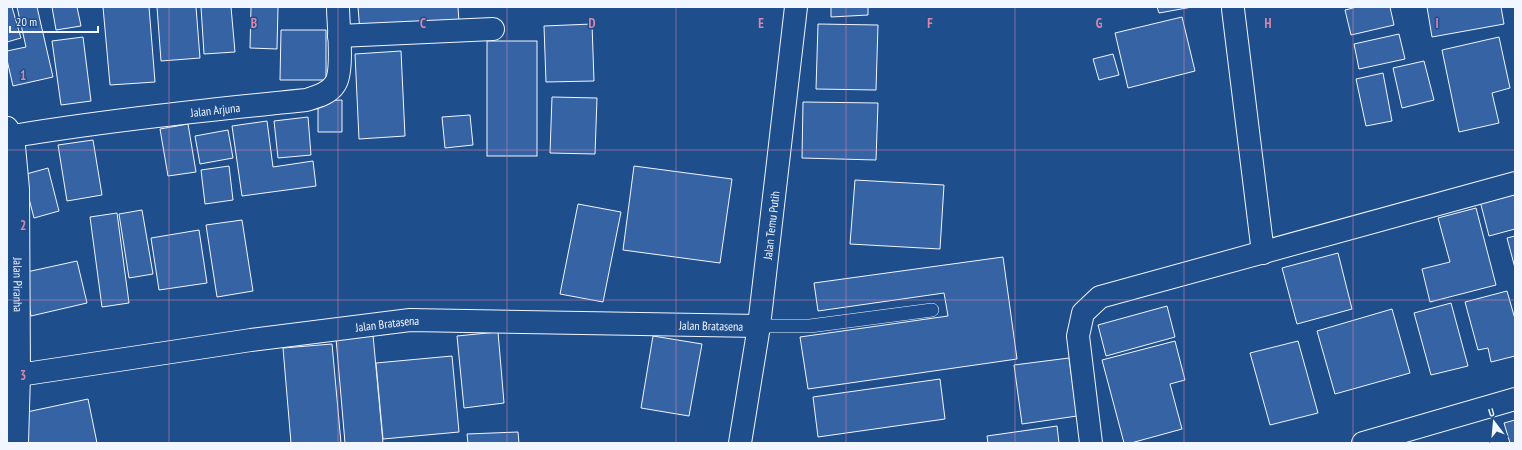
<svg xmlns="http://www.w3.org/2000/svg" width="1522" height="450" viewBox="0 0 1522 450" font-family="'PT Sans Narrow',sans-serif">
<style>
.building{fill:#3563a3;stroke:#f2f6ff}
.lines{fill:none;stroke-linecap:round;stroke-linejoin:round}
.service-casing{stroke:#f2f6ff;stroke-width:14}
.minor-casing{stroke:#f2f6ff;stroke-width:24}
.tertiary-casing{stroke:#f2f6ff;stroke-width:24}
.service{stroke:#1f4e8c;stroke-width:13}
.minor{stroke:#1f4e8c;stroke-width:22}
.tertiary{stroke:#1f4e8c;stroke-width:22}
.grid{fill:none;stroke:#da87ad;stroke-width:1;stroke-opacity:0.55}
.labels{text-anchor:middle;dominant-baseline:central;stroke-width:3;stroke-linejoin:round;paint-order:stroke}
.street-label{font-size:12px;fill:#f2f6ff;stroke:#1f4e8c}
.grid-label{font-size:13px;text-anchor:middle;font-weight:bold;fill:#da87ad;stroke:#1f4e8c;stroke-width:3;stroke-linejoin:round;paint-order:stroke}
</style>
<rect width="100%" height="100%" fill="#1f4e8c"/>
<g class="building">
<path d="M7,7H12L21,38L7,42Z"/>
<path d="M17,7H37L53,77L13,86L7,60V51L26,47Z"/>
<path d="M52,7H77L81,26L56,30Z"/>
<path d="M103,7H149L155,82L110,85Z"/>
<path d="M157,7H196L200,58L161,61Z"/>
<path d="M201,7H231L235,52L204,54Z"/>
<path d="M251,7H278L277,49L250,48Z"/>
<path d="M358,7H458L459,22L360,32Z"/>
<path d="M831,7H868V15L831,17Z"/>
<path d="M1157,7H1192L1159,13Z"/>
<path d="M1357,7H1390L1394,25L1351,35L1345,10Z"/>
<path d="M1427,7H1501L1504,24L1432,37Z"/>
<path d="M1182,17L1195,71L1128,88L1115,33Z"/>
<path d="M592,24L594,81L546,82L544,26Z"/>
<path d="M818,24L878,25L876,90L816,89Z"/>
<path d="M281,30H326V80H280Z"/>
<path d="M1399,34L1405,59L1359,69L1354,44Z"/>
<path d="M83,37L91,101L61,105L52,41Z"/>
<path d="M1499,37L1510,88L1492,93L1499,123L1459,132L1442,50Z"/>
<rect x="487" y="41" width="50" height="115"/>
<path d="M401,51L405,136L359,139L355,54Z"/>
<path d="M1113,54L1119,75L1099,80L1093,59Z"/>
<path d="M1424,61L1434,100L1402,108L1393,68Z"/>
<path d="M1383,73L1392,121L1366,126L1356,79Z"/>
<path d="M552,97L597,98L595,154L550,153Z"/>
<path d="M342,100V132H318V101Z"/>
<path d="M803,102L878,103L876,160L802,158Z"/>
<path d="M470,115L473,145L445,148L442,117Z"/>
<path d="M308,117L311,155L278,158L274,121Z"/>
<path d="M267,121L273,167L313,161L316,186L242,196L232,126Z"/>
<path d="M188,124L196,172L168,176L160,129Z"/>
<path d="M228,130L233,158L200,164L195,136Z"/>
<path d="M93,140L102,195L67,201L58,145Z"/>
<path d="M229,166L233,200L205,204L201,170Z"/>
<path d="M634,166L732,179L720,263L623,250Z"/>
<path d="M48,168L59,211L34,218L23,175Z"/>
<path d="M855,180L944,185L940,249L850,244Z"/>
<path d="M1515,192V229L1489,236L1480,201Z"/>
<path d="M578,204L621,212L603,302L560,294Z"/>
<path d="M1476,208L1496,285L1430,302L1422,269L1450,262L1438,218Z"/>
<path d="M142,210L153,274L129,278L119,214Z"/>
<path d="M117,213L129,303L102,307L90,217Z"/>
<path d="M242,220L253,291L217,297L206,225Z"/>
<path d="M199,230L207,283L159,290L151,238Z"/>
<path d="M1515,236V268L1507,238Z"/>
<path d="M1338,253L1352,309L1297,324L1282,268Z"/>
<path d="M1003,257L1017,359L808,389L800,337L948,316L944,293L818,311L814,283Z"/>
<path d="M77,261L87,303L31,316L22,273Z"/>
<path d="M1507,291L1515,319V356L1491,362L1488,348L1478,350L1465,302Z"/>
<path d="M1451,303L1468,366L1431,375L1414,313Z"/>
<path d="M1167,306L1175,337L1106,356L1098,325Z"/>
<path d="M1392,309L1410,373L1335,394L1317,331Z"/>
<path d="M498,332L504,403L464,408L457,336Z"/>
<path d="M373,335L383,443H345L336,338Z"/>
<path d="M653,336L702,344L689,416L641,408Z"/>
<path d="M1175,341L1185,380L1170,384L1182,429L1131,443H1124L1102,360Z"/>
<path d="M1298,341L1318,413L1270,425L1250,353Z"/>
<path d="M332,344L341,443H291L283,348Z"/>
<path d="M452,356L459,432L383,439L376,363Z"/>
<path d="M1069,358L1077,416L1022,424L1014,365Z"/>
<path d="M940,379L945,419L818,437L813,397Z"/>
<path d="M88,399L97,443H28L22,413Z"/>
<path d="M1515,420V443H1510L1504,423Z"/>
<path d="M1057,426L1059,443H988L987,436Z"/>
<path d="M518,432L519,443H468L467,434Z"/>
</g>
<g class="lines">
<g class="service-casing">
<path id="service" d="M759,326H810L932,310"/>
</g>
<g class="minor-casing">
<g id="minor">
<path d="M1233,9L1263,253"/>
<path d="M339,36L493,29"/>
<path id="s1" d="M7,128L13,136L18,189L19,375L17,443"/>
<path id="s2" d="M13,136C110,120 208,110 306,100C316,97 329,94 335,84C344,71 338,24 338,7"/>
<path id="s3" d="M19,375L251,340L410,320L759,326"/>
<path d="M1091,443L1078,336L1083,313L1100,297L1515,183"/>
<path d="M1363,443L1515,399"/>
</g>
</g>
<g class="tertiary-casing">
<g id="tertiary">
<path id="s4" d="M740,443L759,326L796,7"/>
</g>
</g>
<use href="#service" class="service"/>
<use href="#minor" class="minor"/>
<use href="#tertiary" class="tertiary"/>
</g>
<path class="grid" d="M169,7V443M338,7V443M507,7V443M676,7V443M846,7V443M1015,7V443M1184,7V443M1353,7V443M7,150H1515M7,300H1515"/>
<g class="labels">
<g class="street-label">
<text stroke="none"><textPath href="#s2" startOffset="204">Jalan Arjuna</textPath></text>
<text stroke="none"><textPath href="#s4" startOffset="220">Jalan Temu Putih</textPath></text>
<text stroke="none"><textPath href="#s1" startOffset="159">Jalan Piranha</textPath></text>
<text stroke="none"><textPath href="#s3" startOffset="372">Jalan Bratasena</textPath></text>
<text stroke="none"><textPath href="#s3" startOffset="696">Jalan Bratasena</textPath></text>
</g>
</g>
<g class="grid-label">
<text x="254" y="28">B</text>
<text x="423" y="28">C</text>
<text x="592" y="28">D</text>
<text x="761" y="28">E</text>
<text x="930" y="28">F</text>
<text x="1099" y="28">G</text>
<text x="1268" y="28">H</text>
<text x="1437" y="28">I</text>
<text x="23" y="80">1</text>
<text x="23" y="230">2</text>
<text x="23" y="380">3</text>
</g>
<rect width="1522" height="450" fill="none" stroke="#f2f6ff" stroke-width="16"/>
<g transform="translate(1494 422) rotate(344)" stroke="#1f4e8c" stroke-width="3" paint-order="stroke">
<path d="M0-3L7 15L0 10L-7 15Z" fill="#f2f6ff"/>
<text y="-6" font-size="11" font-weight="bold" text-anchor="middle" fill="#f2f6ff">U</text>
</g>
<path d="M10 26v6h88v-6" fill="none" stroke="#f2f6ff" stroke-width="2"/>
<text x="16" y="26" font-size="12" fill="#f2f6ff" stroke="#1f4e8c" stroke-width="3" paint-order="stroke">20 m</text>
</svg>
